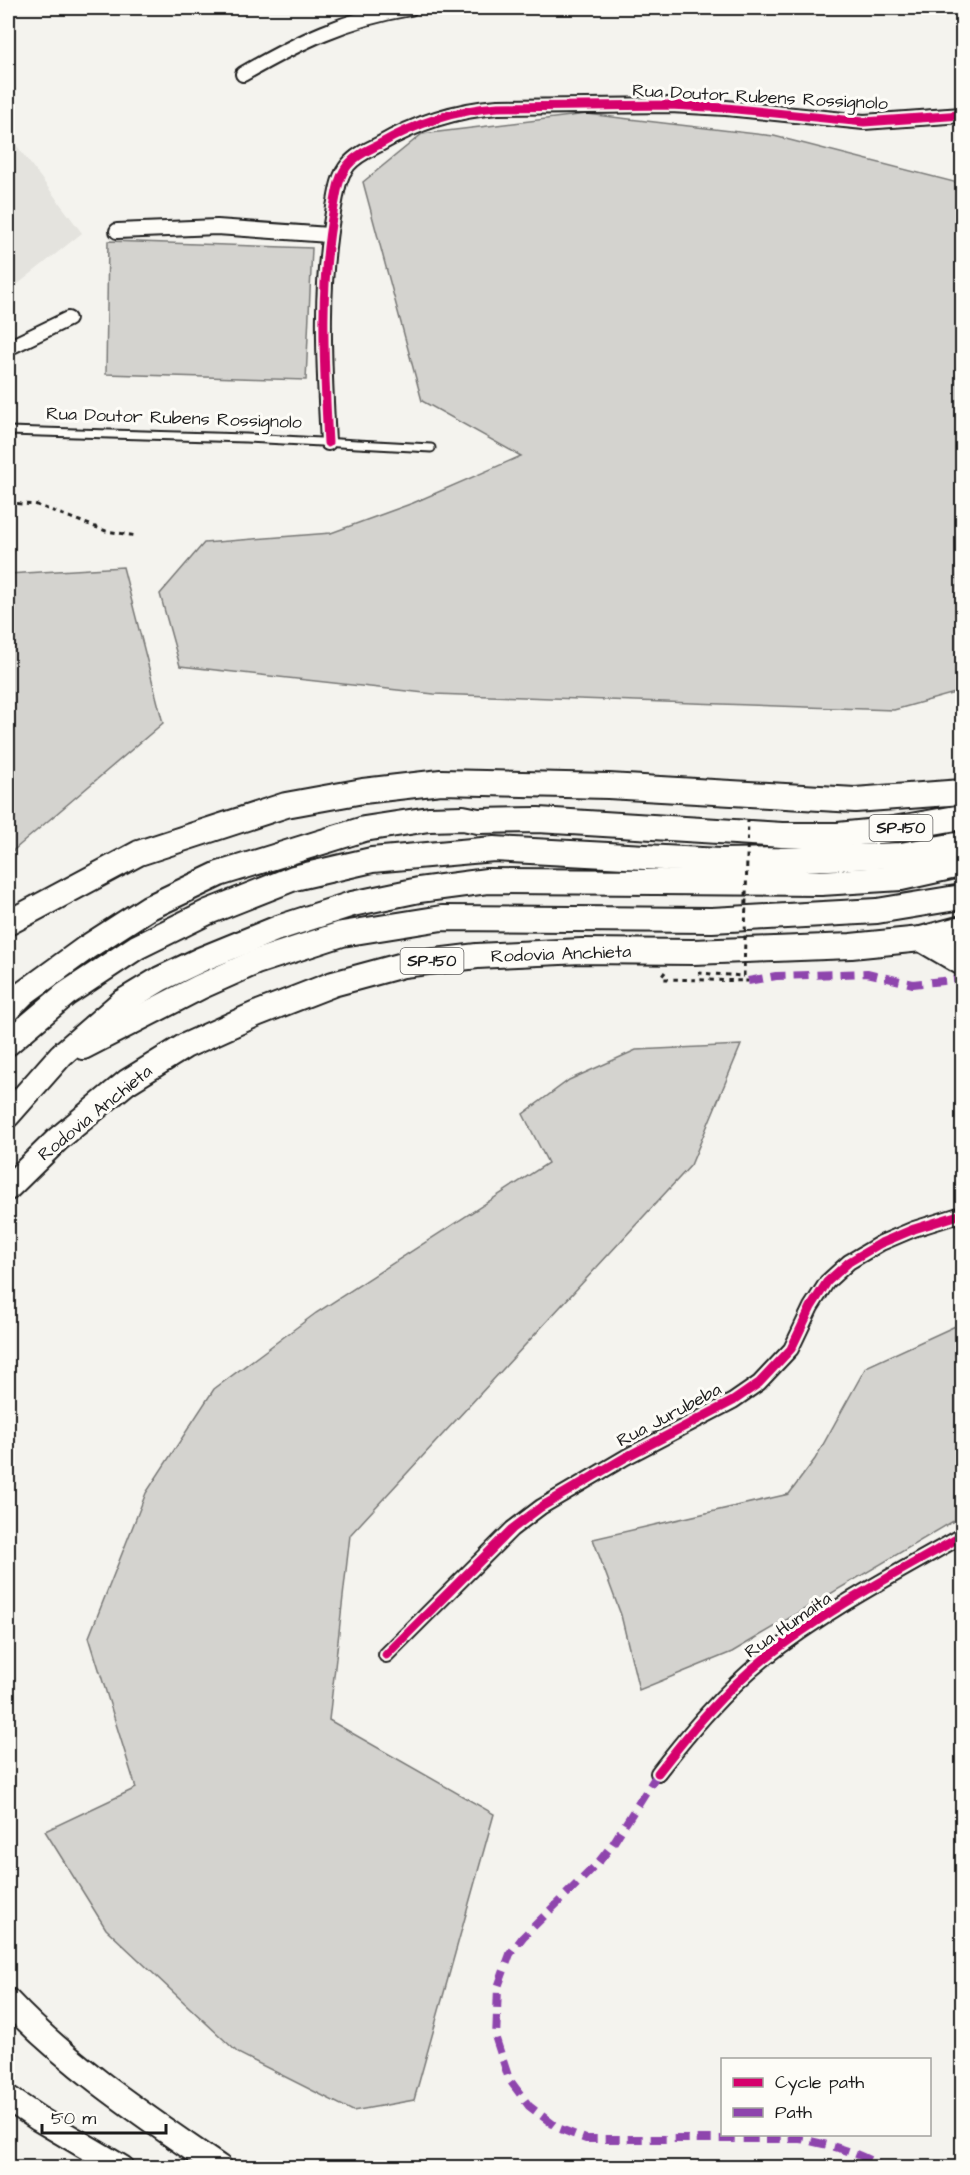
<svg xmlns="http://www.w3.org/2000/svg" width="970" height="2175" viewBox="0 0 970 2175" font-family="'Architects Daughter',sans-serif">
<style>
.built{fill:#e4e3de}
.green{fill:#d4d3cf;stroke:#787876;stroke-width:1.5}
.lines{fill:none;stroke-linecap:round;stroke-linejoin:round}
.lane-casing{stroke:#1c1c1c;stroke-width:11}
.street-casing{stroke:#1c1c1c;stroke-width:18}
.highway-casing{stroke:#1c1c1c;stroke-width:28}
.path{stroke:#1c1c1c;stroke-width:3;stroke-dasharray:4.5 4.5;stroke-linecap:butt}
.lane{stroke:#fdfcf7;stroke-width:7}
.street{stroke:#fdfcf7;stroke-width:14}
.highway{stroke:#fdfcf7;stroke-width:24}
.path-bridge{stroke:#1c1c1c;stroke-width:3;stroke-dasharray:4.5 4.5;stroke-linecap:butt}
.quiet{stroke:#8e44ad;stroke-width:8;stroke-dasharray:15 8;stroke-linecap:butt}
.cycleway-casing{stroke:#fdfcf7;stroke-width:13}
.cycleway{stroke:#d6006c;stroke-width:9}
.labels{text-anchor:middle;dominant-baseline:central;stroke-width:6;stroke-linejoin:round;paint-order:stroke}
.shield{fill:#fdfcf7;stroke:#605f5e;stroke-width:1.5}
.shield-label{font-size:16px;font-weight:bold;fill:#1c1c1c}
.street-label{font-size:18px;fill:#1c1c1c;stroke:#fdfcf7}
</style>
<rect width="100%" height="100%" fill="#f4f3ee"/>
<filter id="ink" filterUnits="userSpaceOnUse"><feTurbulence type="fractalNoise" baseFrequency=".0167" numOctaves="2"/><feDisplacementMap in="SourceGraphic" scale="12" xChannelSelector="R" yChannelSelector="G"/><feConvolveMatrix kernelMatrix="1 2 1 2 8 2 1 2 1" color-interpolation-filters="sRGB"/></filter>
<g filter="url(#ink)">
<path class="built" d="M8,134L82,233L8,292Z"/>
<g class="green">
<path d="M587,114L774,136L962,184V691L894,710L434,694L180,666L160,594L204,543L331,533L413,503L521,456L422,401L363,182L422,134Z"/>
<path d="M108,241L312,248L306,380L106,374Z"/>
<path d="M123,567L163,723L8,855V574Z"/>
<path d="M741,1045L691,1165L350,1535L329,1720L494,1814L414,2100L353,2111L238,2053L106,1929L45,1831L136,1788L89,1637L146,1493L214,1389L316,1313L548,1163L523,1114L569,1080L636,1050Z"/>
<path d="M962,1323V1516L732,1652L639,1690L621,1615L593,1539L789,1494L815,1459L866,1367Z"/>
</g>
<g class="lines">
<g class="lane-casing">
<g id="lane">
<path d="M8,431L246,438L431,448"/>
<path d="M947,944H962"/>
</g>
</g>
<g class="street-casing">
<g id="street">
<path d="M243,74C299,42 345,19 410,8"/>
<path d="M117,231L217,227L329,235"/>
<path d="M8,348L68,319"/>
<path d="M328,443C324,364 319,285 334,207C337,192 338,177 348,165C356,155 368,150 378,145C416,123 454,110 498,107L670,105L726,108L864,122L962,115"/>
<path d="M386,1655L512,1529L541,1507L626,1457L733,1401L759,1383L791,1349L811,1307L827,1282L849,1262L881,1243L914,1229L962,1214"/>
<path d="M658,1773C690,1732 723,1692 764,1659C824,1611 895,1574 962,1536"/>
</g>
</g>
<g class="highway-casing">
<g id="highway">
<path d="M8,923L139,853L286,805L363,791L441,782L608,786L855,800L962,792"/>
<path d="M921,939L962,963"/>
<path d="M8,1009L24,993L86,948L148,908L219,874L364,829L429,819L463,818L478,821L538,820L782,835H838L888,830L962,817"/>
<path d="M8,1043L66,994L137,947L208,912L294,878L372,860L494,849L720,861L780,860L901,855L962,844"/>
<path d="M83,1047L200,987L256,962L342,934L442,918L712,920L877,911L962,897"/>
<path d="M8,1115L61,1055L122,1002L160,979L202,959L278,928L352,904L419,890L487,881L821,883L901,878L955,866L962,862"/>
<path d="M8,1188L58,1139L127,1082L185,1046L256,1014L333,984L403,965L477,956L582,951L693,952L851,946L921,939L962,928"/>
<path d="M8,2001C69,2066 146,2117 220,2168"/>
<path d="M8,2098L39,2119L122,2168"/>
</g>
</g>
<g class="path">
<path d="M8,503L37,505L106,531L137,536"/>
<path d="M665,972L662,976L664,979L748,981"/>
<path d="M698,973L744,976"/>
</g>
<use href="#lane" class="lane"/>
<use href="#street" class="street"/>
<use href="#highway" class="highway"/>
<path class="path-bridge" d="M744,976L748,819"/>
<g class="quiet">
<path d="M748,981L776,976L867,973L913,984L962,979"/>
<path d="M658,1773L612,1845L598,1863L523,1937L510,1954L498,1987L496,2039L509,2079L529,2106L558,2128L586,2139H800C827,2144 860,2152 883,2168"/>
</g>
<g class="cycleway-casing">
<g id="cycleway">
<path d="M328,443C324,364 319,285 334,207C337,192 338,177 348,165C356,155 368,150 378,145C416,123 454,110 498,107L670,105L726,108L864,122L962,115"/>
<path d="M386,1655L512,1529L541,1507L626,1457L733,1401L759,1383L791,1349L811,1307L827,1282L849,1262L881,1243L914,1229L962,1214"/>
<path d="M658,1773C690,1732 723,1692 764,1659C824,1611 895,1574 962,1536"/>
</g>
</g>
<use href="#cycleway" class="cycleway"/>
</g>
</g>
<g class="labels">
<g class="shield">
<rect x="869.5" y="815" width="63" height="26" rx="4.5"/>
<rect x="400.5" y="948" width="63" height="26" rx="4.5"/>
</g>
<g class="shield-label">
<text x="901" y="828">SP-150</text>
<text x="432" y="961">SP-150</text>
</g>
<g class="street-label">
<text transform="translate(760 97) rotate(3)">Rua Doutor Rubens Rossignolo</text>
<text transform="translate(174 418) rotate(2)">Rua Doutor Rubens Rossignolo</text>
<text transform="translate(561 954) rotate(-2)">Rodovia Anchieta</text>
<text transform="translate(95 1113) rotate(-39)">Rodovia Anchieta</text>
<text transform="translate(669 1415) rotate(-28)">Rua Jurubeba</text>
<text transform="translate(788 1625) rotate(-35)">Rua Humaíta</text>
</g>
</g>
<rect width="970" height="2175" fill="none" stroke="#fdfcf7" stroke-width="30"/>
<rect x="15" y="15" width="940" height="2145" fill="none" stroke="#1c1c1c" stroke-width="2" filter="url(#ink)"/>
<rect x="721" y="2058" width="210" height="78" fill="#fdfcf7" stroke="#a3a29f" stroke-width="1.5"/>
<rect x="733" y="2078" width="30" height="9" fill="#d6006c" stroke="#a3a29f" stroke-width="1.5"/>
<text x="775" y="2088" font-size="18" fill="#1c1c1c">Cycle path</text>
<rect x="733" y="2108" width="30" height="9" fill="#8e44ad" stroke="#a3a29f" stroke-width="1.5"/>
<text x="775" y="2118" font-size="18" fill="#1c1c1c">Path</text>
<path d="M42 2124v9h124v-9" fill="none" stroke="#1c1c1c" stroke-width="3"/>
<text x="51" y="2124" font-size="18" fill="#1c1c1c" stroke="#fdfcf7" stroke-width="4.5" paint-order="stroke">50 m</text>
</svg>
